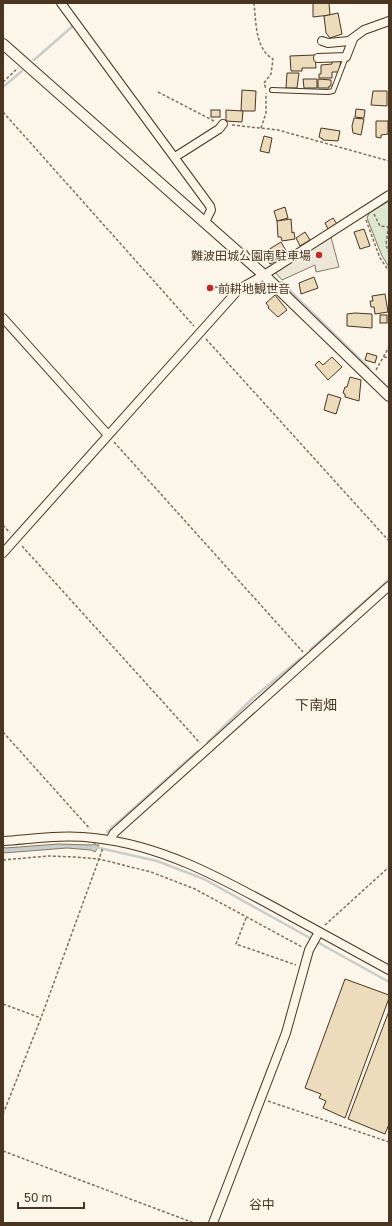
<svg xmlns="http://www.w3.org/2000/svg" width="392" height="1226" viewBox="0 0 392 1226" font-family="'Golos Text','Noto Sans JP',sans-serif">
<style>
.green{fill:#dce7d0;stroke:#887966}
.parking{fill:#ede7d9;stroke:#887966}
.water{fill:#c9cecd;stroke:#887966}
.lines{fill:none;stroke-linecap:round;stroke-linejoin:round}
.stream{stroke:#c9cecd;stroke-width:2.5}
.building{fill:#ecdcbc;stroke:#4a3520}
.service-casing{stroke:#4a3520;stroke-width:6}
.minor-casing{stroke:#4a3520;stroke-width:10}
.tertiary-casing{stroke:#4a3520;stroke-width:12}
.path{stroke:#7f6f5c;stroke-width:1.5;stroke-dasharray:3 2;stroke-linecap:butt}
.service{stroke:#fbf6e9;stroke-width:4}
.minor{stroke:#fbf6e9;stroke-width:8}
.tertiary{stroke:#fbf6e9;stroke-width:10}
.poi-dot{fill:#c62828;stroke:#fbf6e9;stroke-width:1.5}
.labels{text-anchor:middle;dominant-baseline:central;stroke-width:3;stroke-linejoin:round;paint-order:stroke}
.poi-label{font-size:12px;fill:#4a3520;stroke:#fbf6e9;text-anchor:end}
.neighbourhood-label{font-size:13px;fill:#4a3520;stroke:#fbf6e9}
.quarter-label{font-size:14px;fill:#4a3520;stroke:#fbf6e9}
</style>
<rect width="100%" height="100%" fill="#fbf6e9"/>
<path class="green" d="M389,201V267L382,256L367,218L369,213Z"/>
<path class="parking" d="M331,237L339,267L316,272L315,265L282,280L275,272Z"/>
<path class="water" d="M95,843V845H99L95,852L91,850L67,848L3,853V847L6,848L58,844L92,845Z"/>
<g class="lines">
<g class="stream">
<path d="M34,60L74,25"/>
<path d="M3,87L22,71"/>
<path d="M281,282L369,368"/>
<path d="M310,650L389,580"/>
<path d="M208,742L254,697L301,658"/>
<path d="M107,832L198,751"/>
<path d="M95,847L157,861L204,879L389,982"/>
</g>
</g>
<g class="building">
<path d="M313,3H329L330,15L313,17Z"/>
<path d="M338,13L342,34L330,38L326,33L324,16Z"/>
<path d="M315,55L316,68H302V71H291L290,56Z"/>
<path d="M332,60H341L339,72H332V78H319V74H321V65L332,64Z"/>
<path d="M287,73H299L297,88H286Z"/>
<path d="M303,79H317V88H304Z"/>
<path d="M318,79L331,80V86H329V88H318Z"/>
<path d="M242,90L256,91L255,111H241Z"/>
<path d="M373,91H387V106L371,105Z"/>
<path d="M356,109L365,110L364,118L355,117Z"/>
<rect x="211" y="110" width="9" height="7"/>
<path d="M226,110L243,111L242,122L226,121Z"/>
<path d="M354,118L364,119L361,135L353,133L352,126Z"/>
<path d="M376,121H388V134L381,135V138L376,137Z"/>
<path d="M321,128L340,131L338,141L323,140V139L319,137Z"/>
<path d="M264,136L272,138L269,153L260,151Z"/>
<path d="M285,207L288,218L277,221L274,211Z"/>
<path d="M333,218L337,224L328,229L325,223Z"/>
<path d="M291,219L292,233L294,232L295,239L282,241L281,237H278L277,221Z"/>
<path d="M364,229L370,246L360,249L354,232Z"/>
<path d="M305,232L310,240L300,246L296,238Z"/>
<path d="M281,242L288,254L270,264L263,253Z"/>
<path d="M314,277L318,288L301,294L299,283Z"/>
<path d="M385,294L388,312L375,314L374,307H371L370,301H373L372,296Z"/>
<path d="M275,295L287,310L278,317L268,308L269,307L266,303Z"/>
<path d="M355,313L372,314V328L347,326V314Z"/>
<rect x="380" y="315" width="7" height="8"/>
<path d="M367,353L377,356L375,363L365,360Z"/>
<path d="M332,357L342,367L328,380L315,365L319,361L323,365Z"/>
<path d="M350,377L361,380L359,401L345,397V394L343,393L345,387H347Z"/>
<path d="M328,394L341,398L336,414L324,410Z"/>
<path d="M345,979L389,995V998L345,1118L323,1108L326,1101L319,1098L321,1094L305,1088Z"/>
<path d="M389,1011V1124L385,1134L348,1119Z"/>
</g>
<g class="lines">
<g class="service-casing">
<path id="service" d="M272,90L328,92L333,91L346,57"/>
</g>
<g class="minor-casing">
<g id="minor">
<path d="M61,3L210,206L211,210L205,222"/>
<path d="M322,41L328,43L349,41L364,30L389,21"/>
<path d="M318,58L346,57L353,39"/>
<path d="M175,157L219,129L223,124"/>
<path d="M3,318L108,435"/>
<path d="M3,553L239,289L264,275L389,195"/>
<path d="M110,840L114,833L389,586"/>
<path d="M3,841C33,839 64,834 94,838C160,845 217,876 274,907C313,928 351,949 389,970"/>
<path d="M213,1223L286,1033L309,950L319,932"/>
</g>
</g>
<g class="tertiary-casing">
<path id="tertiary" d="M3,44L264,275L389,396"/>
</g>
<g class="path">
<path d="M254,3C256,21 255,49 273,59L271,74L264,83L266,89"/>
<path d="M3,82L18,68"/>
<path d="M158,92L214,121"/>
<path d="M3,112L194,326"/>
<path d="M232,125L278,130L389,161"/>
<path d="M261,128L266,113V93"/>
<path d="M374,214L380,226L389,227"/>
<path d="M366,220L380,258L389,271"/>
<path d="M389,221L386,245L389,253"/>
<path d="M212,289H215V287L229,288"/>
<path d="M206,339L389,541"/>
<path d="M384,357L389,358"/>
<path d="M376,370L389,347"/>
<path d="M114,442L303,652"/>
<path d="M3,525L10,533"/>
<path d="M22,546L200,743"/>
<path d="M3,732L90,829"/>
<path d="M3,860L48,856L75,857L99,859L151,872L195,889L302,947"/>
<path d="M246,918L236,944L296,965"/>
<path d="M325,925L389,867"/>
<path d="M3,1004L41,1018"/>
<path d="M268,1101L389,1142"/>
<path d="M3,1114L41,1018L103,848"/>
<path d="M3,1151L194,1223"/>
</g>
<use href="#service" class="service"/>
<use href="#minor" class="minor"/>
<use href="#tertiary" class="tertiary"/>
</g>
<g class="poi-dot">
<circle cx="319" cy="255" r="4"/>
<circle cx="210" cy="288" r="4"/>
</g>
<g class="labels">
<g class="poi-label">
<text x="311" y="255">難波田城公園南駐車場</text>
<text x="218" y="288" text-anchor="start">前耕地観世音</text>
</g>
<g class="neighbourhood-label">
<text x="262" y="1204">谷中</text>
</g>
<g class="quarter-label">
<text x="316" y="704">下南畑</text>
</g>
</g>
<rect width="392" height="1226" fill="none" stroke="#4a3520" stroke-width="8"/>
<path d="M18 1202v6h66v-6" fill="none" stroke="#4a3520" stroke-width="2"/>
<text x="24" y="1202" font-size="12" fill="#4a3520" stroke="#fbf6e9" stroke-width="3" paint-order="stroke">50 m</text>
</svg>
